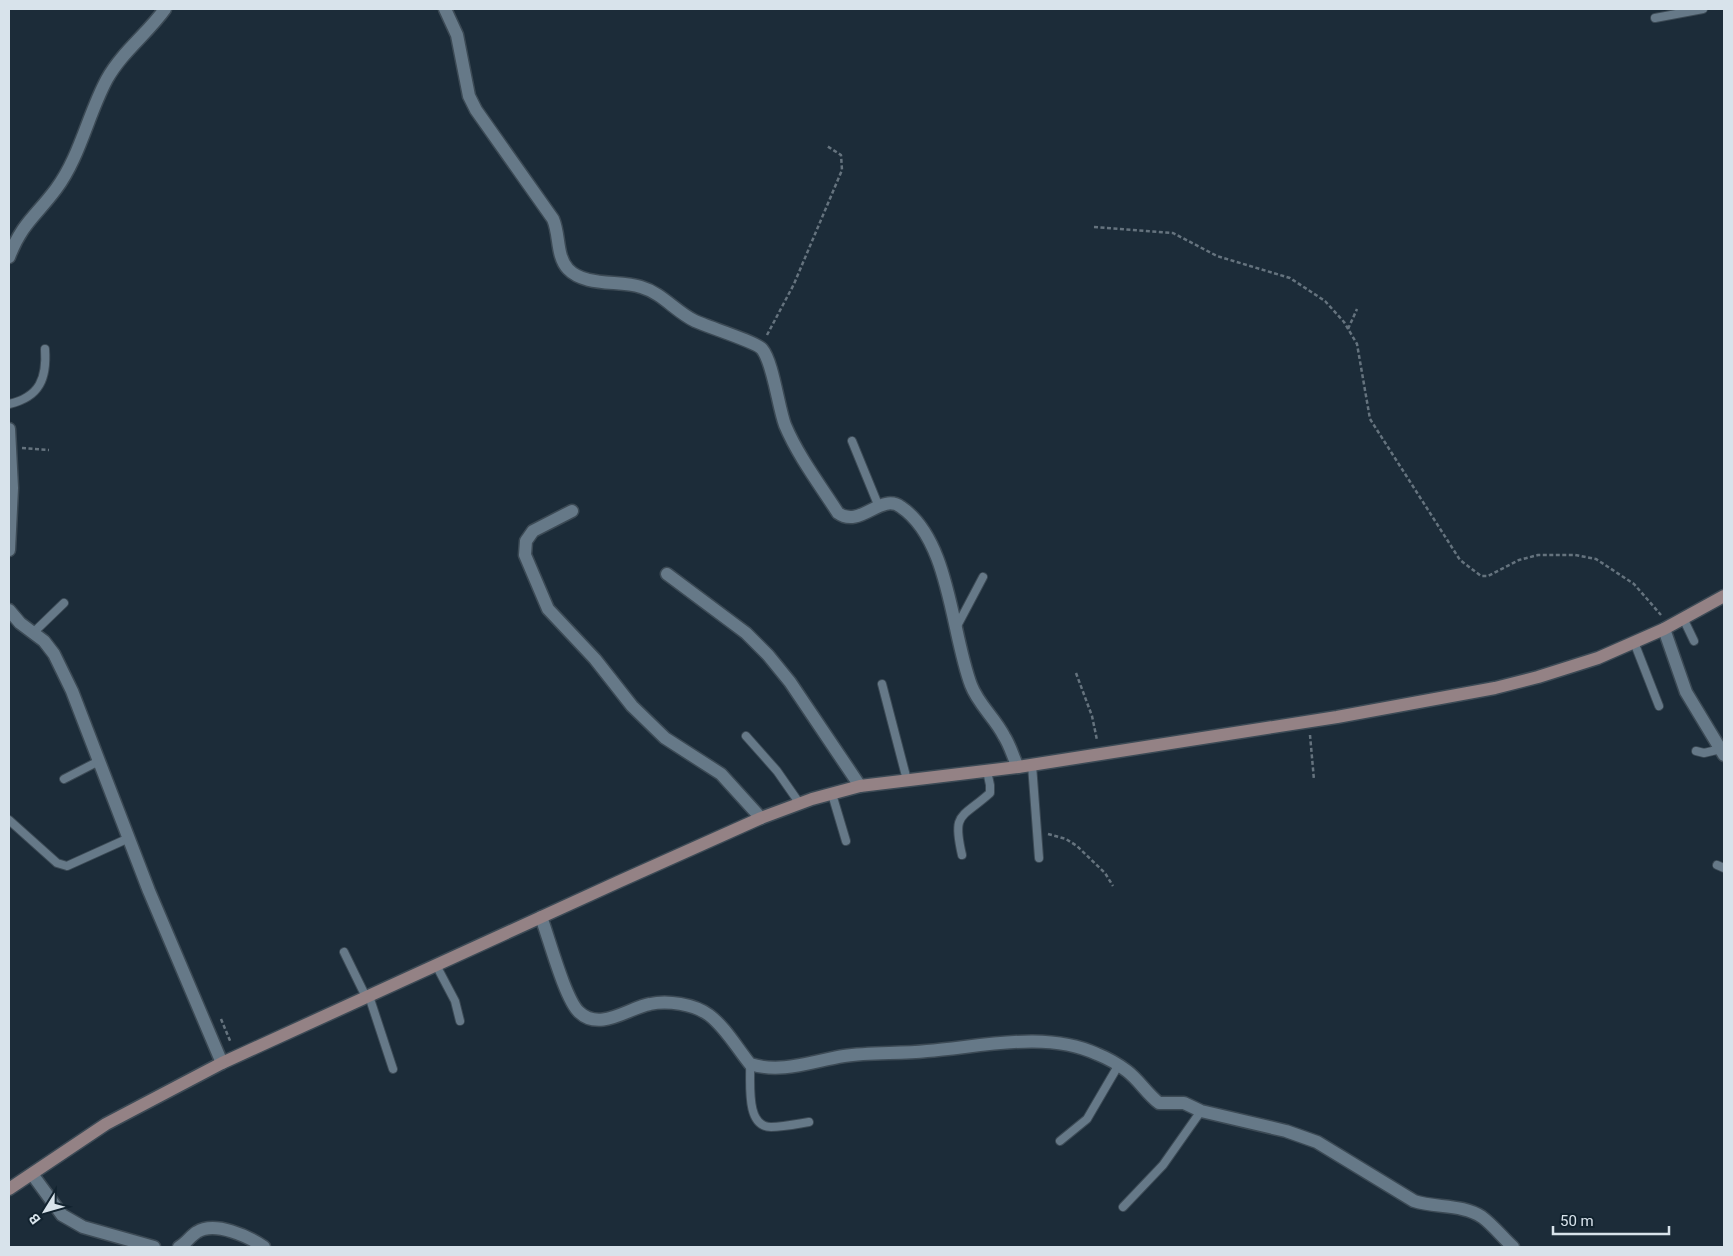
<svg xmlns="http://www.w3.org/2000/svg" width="1733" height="1256" viewBox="0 0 1733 1256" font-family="Roboto,sans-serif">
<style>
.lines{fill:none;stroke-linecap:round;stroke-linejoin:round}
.lane-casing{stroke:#3c4a55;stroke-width:10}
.street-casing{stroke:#3c4a55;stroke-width:15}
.secondary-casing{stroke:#3c4a55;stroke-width:15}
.path{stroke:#65737e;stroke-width:2.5;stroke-dasharray:4 2.5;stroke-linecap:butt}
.lane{stroke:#667988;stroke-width:8}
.street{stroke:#667988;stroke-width:12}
.secondary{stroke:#948285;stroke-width:12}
</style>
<rect width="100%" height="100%" fill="#1c2c39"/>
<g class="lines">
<g class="lane-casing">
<g id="lane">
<path d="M1655,18L1703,9"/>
<path d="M9,404C40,397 47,378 45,349"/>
<path d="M852,441L879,507"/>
<path d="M1683,618L1694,641"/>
<path d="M956,628L983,577"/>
<path d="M34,632L64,603"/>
<path d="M1634,642L1659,706"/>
<path d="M882,684L907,780"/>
<path d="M746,736L777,771L800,804"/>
<path d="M1696,751L1704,753L1721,749"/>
<path d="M1032,765L1039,858"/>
<path d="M64,779L99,761"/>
<path d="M832,794L846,841"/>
<path d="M9,820L57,863L67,866L129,838"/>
<path d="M962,855C952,812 961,819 990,793V785L987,771"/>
<path d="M1717,865L1724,868"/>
<path d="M344,952L366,997"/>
<path d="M436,965L455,1001L460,1021"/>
<path d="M369,996L393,1069"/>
<path d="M750,1064C751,1082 745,1127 771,1127C783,1127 797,1124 809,1122"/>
<path d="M1060,1141L1087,1119L1118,1066"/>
<path d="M1123,1207L1163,1165L1201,1111"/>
</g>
</g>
<g class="street-casing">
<g id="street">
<path d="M445,9L457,35L469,96L476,110L553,219C560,235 556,256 568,269C585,287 619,280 641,287C662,293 676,312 695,321C708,327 756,342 762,349C773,362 778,406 785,425C798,456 820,485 838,513C860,529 881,492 901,507C950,540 951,632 971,685C978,704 995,718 1004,736C1010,745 1013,757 1018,767"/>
<path d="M9,257C22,223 36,216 56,189C80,157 88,114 107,79C122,52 147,34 165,9"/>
<path d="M9,429L12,488L9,550"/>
<path d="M572,511L533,531L526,541L525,555L548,609L595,659L632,706L665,738L721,774L761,818"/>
<path d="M667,574L746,633L768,655L790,682L860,786"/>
<path d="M9,610L20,623L44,641L54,654L72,691L149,891L222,1063"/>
<path d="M1664,629L1686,692L1724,755"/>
<path d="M541,917C549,938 565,999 579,1012C600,1032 628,1008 650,1004C667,1000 694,1004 709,1015C725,1027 737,1048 750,1064C782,1074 812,1061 844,1056C871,1052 899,1054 927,1051C980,1047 1046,1030 1097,1054C1107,1058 1118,1064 1127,1071C1139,1080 1147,1094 1159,1103H1184L1201,1111L1286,1131L1317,1142L1414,1201C1435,1208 1463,1204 1482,1217C1493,1225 1503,1238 1513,1247"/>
<path d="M32,1174L62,1215L83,1227L154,1247"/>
<path d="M179,1247C187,1243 190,1236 197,1232C215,1221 248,1236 264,1247"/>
</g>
</g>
<g class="secondary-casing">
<path id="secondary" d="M9,1189L106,1124L222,1063L618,882L761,818L812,799L860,786L1018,767L1337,717L1495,688L1538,677L1598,658L1664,629L1724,596"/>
</g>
<g class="path">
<path d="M1094,227L1173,233L1217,256L1290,278L1325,301L1344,322L1357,344L1370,419L1460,560L1481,576H1488L1519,560L1538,555H1575L1596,559L1634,584L1661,615"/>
<path d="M1348,329L1357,309"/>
<path d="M767,335L794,284L842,170L841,155L827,146"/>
<path d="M22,448L49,450"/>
<path d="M1076,673L1092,716L1097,740"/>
<path d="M1310,735L1314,780"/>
<path d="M1048,834L1066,839L1077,846L1105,873L1113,886"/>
<path d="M221,1019L231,1043"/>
</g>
<use href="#lane" class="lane"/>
<use href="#street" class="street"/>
<use href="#secondary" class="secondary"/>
</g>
<rect width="1733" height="1256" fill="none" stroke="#d8e3eb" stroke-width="20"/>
<g transform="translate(45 1211) rotate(233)" stroke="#12232f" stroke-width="4" paint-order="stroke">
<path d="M0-4L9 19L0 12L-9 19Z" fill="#d8e3eb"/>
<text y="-8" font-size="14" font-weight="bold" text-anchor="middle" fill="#d8e3eb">B</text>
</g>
<path d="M1553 1226v8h116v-8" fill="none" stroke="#d8e3eb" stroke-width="2.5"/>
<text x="1560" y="1226" font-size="15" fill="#d8e3eb" stroke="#12232f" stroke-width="4" paint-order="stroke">50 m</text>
</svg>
